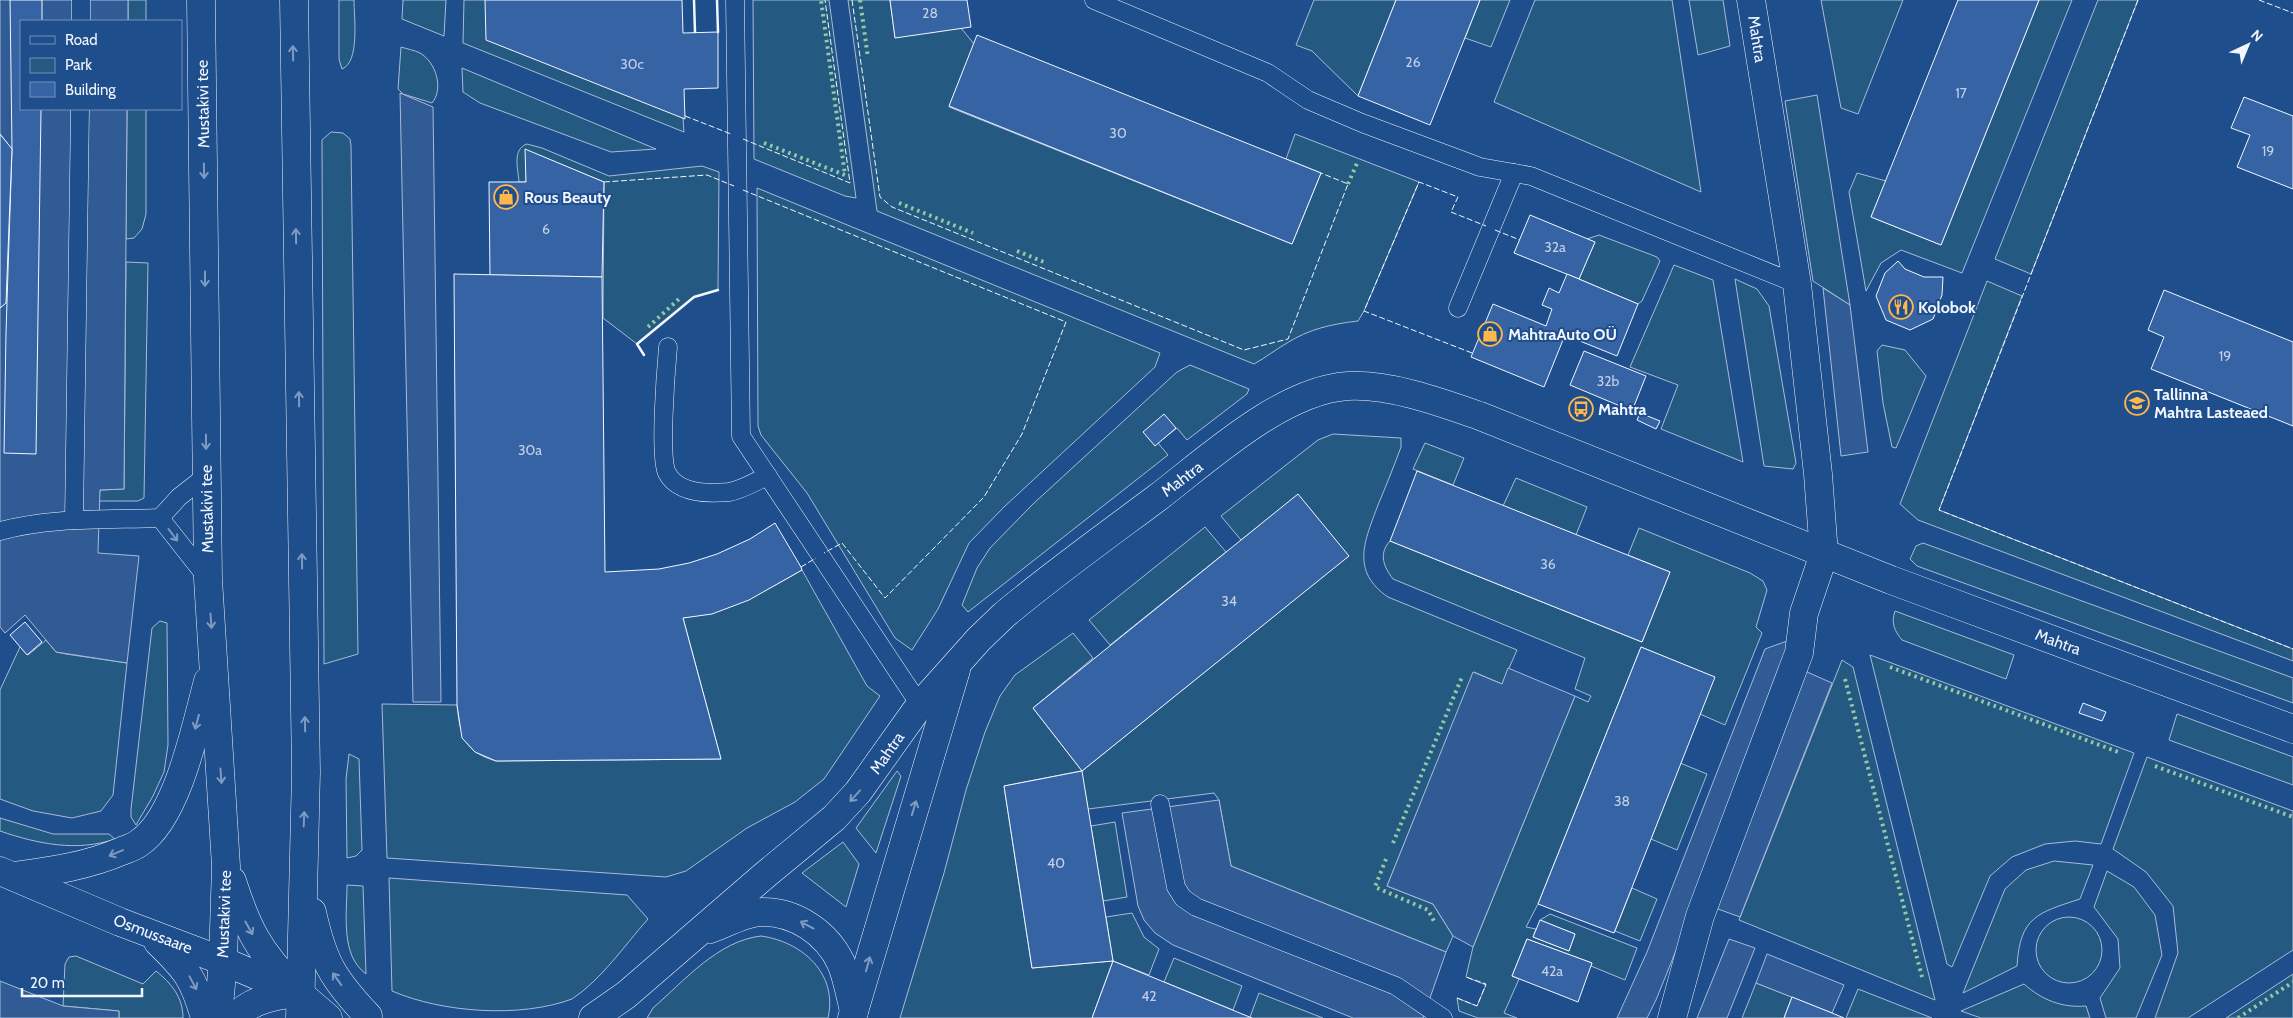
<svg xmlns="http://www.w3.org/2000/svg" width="2293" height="1018" viewBox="0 0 2293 1018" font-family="Cabin,sans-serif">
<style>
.green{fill:#245a82;stroke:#a8bbd7}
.parking{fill:#305b95;stroke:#a8bbd7}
.building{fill:#3563a3;stroke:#f2f6ff}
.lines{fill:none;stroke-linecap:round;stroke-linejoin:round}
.lane-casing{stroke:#f2f6ff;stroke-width:19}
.street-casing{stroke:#f2f6ff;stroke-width:29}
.secondary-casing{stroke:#f2f6ff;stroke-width:29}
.lane{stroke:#1f4e8c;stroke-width:18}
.street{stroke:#1f4e8c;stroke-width:28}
.secondary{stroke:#1f4e8c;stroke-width:28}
.hedge{stroke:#97c8a6;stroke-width:4;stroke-dasharray:2.5 4;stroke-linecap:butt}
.fence{stroke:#f2f6ff;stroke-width:1;stroke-dasharray:6 2.5;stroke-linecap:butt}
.wall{stroke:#f2f6ff;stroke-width:2.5}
.oneway{stroke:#7e9ac0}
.labels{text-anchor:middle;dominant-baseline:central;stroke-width:4;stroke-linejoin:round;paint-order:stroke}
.number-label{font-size:14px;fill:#c3d1e8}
.street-label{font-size:16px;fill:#f2f6ff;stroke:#1f4e8c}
.poi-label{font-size:16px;font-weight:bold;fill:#f2f6ff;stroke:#1f4e8c;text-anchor:start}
</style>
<rect width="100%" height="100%" fill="#1f4e8c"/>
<g class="green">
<rect x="128" y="0" width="18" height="21"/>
<path d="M339,0H354C354,17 360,62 342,69L339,59Z"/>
<path d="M403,0H446L444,36L402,19Z"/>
<path d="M464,0H485L683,118L684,132L463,43Z"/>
<path d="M753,0H829L856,198L845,196L754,159Z"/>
<path d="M848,0H890L895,37L961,28L974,44L949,107L1292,244L1321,173L1286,159L1295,134L1419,182L1364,311L1358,321C1332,324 1309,329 1287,343C1275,350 1265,358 1254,364L877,211Z"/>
<path d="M1314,0H1396L1358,96L1312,51L1296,45Z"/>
<path d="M1480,0H1510L1491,47L1465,38Z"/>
<path d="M1535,0H1672L1701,192L1494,102Z"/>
<path d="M1689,0H1723L1730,46L1698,55Z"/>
<path d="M1821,0H1903L1858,114L1841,108Z"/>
<path d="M2039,0H2072L1962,273L1901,250L1881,263L1866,291L1849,192L1857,173L1886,181L1871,217L1941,245Z"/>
<path d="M2098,0H2138L2031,274L1995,259Z"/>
<path d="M401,47C407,49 414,50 420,53C436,62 444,89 432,103L403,94L398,89Z"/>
<path d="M462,68L656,149L611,152L480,103L463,92Z"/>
<path d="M1817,95L1850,305L1813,281L1785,101Z"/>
<path d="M127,109H146V214L142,229L134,238L126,239Z"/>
<path d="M331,132L343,133L350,139L351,146L358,654L324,664L322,140Z"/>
<path d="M527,144L542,148L609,176L702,166L719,172L718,290L694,297L637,344L603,318L604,182L526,150V182H519C518,169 512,149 527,144Z"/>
<path d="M757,188L1160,353L1155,367L1004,507L969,543L938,609L912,650L895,638L807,493L761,435L758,426Z"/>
<path d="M1599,235L1657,257L1660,261L1642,301L1638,304L1579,279L1595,242L1587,239Z"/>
<path d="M126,262L148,263L144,498L138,501H99L100,490L124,489Z"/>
<path d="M1674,265L1713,280L1743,462L1661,429L1678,385L1630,367Z"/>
<path d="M1735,279L1757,289L1769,306L1796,463L1793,469L1764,466Z"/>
<path d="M1987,281L2022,296L1939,510L2293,649V661L1918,520L1900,504Z"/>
<path d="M1882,345L1905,350L1926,376L1896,448L1892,447L1883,403L1877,351Z"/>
<path d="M1190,365L1249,389L1247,394L1187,440L1177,428L1158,443L1168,455L968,612L962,605L977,568L990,548L1033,504L1177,372Z"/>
<path d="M1333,434L1401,438V447C1394,466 1386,486 1378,505C1365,540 1350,571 1388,597L1517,650L1502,684L1474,672L1387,886L1433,904L1453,936L1446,952L1231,866L1219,800L1214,793L1088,809L1081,771L1004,786L1032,968L1113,961L1106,917L1132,913L1144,937L1159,949L1149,975L1113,961L1092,1018H900L944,873L966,790L985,732L1000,696L1015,675L1073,633L1093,658L1033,708L1082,771L1348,556L1298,495L1241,540L1221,516L1318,440Z"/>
<path d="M1425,443L1464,458L1453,485L1413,469Z"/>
<path d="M1516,478L1587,507L1576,535L1503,506Z"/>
<path d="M1205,527L1226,552L1110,645L1089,620Z"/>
<path d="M1639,528L1750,573L1763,581L1767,590L1756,627L1762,633L1725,725L1700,714L1714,677L1641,647L1538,904L1526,927L1536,929L1533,937L1569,951L1575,934L1540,920L1550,914L1637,948L1625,980L1591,966L1592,963L1527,939L1512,976L1519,979L1504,1013L1517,1018H1478L1459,1011L1457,998L1477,1006L1486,985L1466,977L1473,947L1575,696L1588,702L1591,696L1575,689L1585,658L1393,579C1384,567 1378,554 1390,541L1642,642L1670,572L1628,555Z"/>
<path d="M1923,543L2293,678V703L1917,566L1910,559L1916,546Z"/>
<path d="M802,570L867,686L880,696L824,779L795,802L747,828L686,871L666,877L387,858L382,704L457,705C460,735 464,752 496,761L721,759L683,618C730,611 762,593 802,570Z"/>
<path d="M1895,611L2014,655L2006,679L1902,640C1894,630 1891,623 1895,611Z"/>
<path d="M160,621L167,623L168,745L164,772L153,796L136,825L131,817V809L152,628Z"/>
<path d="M46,640L56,652L66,654L127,663L113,795L101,811L72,818L33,811L0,799V690L20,647L28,655Z"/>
<path d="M1870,655L2134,753L2101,844L2075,841L2045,844L2012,857L1990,876L1952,967L1947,964Z"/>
<path d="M1842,660L1853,667L1935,1000L1739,920Z"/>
<path d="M2177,714L2293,757V785L2169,740Z"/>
<path d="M349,754L359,759L362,850L356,856L347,858L346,779Z"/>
<path d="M2147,757L2293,811V950L2188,1018H2155L2178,953L2173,906L2146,872L2113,849Z"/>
<path d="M1680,763L1707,774L1677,850L1651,839Z"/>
<path d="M897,771L901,776L876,853L856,828Z"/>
<path d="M0,818L53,834H109L115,839C77,852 38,844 0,831Z"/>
<path d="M1115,822L1127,897L1103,901L1091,826Z"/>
<path d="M843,842L859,864L846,907L802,873Z"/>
<path d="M2054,861L2093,865L2080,899C2037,913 2020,917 2017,966L1963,993L2005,889L2026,870Z"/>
<path d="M2107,871L2134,887L2155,915L2162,955L2136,1018H2106L2100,998L2120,968L2118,939L2094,907Z"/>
<path d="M389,878L627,895L648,919C624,946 602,979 572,999C521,1018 443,1013 392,991Z"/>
<path d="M347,885L363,886L366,974C340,955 347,913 347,885Z"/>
<path d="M1632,888L1657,899L1640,941L1615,931Z"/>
<circle cx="2069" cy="950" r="33"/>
<path d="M761,936C803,942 838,974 828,1018H647L653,1008C685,980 718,941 761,936Z"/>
<path d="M76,956L143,984L156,971C171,983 183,997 183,1018H119V1011L63,1006L65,964L69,957Z"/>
<path d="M1174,958L1242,986L1233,1010L1164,982Z"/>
<path d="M2293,974V1018H2226Z"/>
<path d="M1756,983L1792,997L1784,1018H1742Z"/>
<path d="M2024,984C2042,1000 2062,1008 2086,1006L2090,1018H1981L1961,1011Z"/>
<path d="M1858,989L1932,1018H1846Z"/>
<path d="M1259,993L1323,1018H1252L1250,1017Z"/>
</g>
<g class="parking">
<path d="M0,0H128V21H21V109H127L124,489L100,490L98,553L139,556L127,663L56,652L25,615L5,633L0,627V308L6,303L12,149L0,134Z"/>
<path d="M400,93L433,107L441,702H413Z"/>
<path d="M1823,288L1850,305L1868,452L1841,456Z"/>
<path d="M1787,641L1807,672L1832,683L1740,917L1696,901L1656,1000L1647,1018H1617L1647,952L1765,649Z"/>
<path d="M1508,668L1575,696L1473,947L1453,936L1433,904L1387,886L1473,672L1502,684Z"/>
<path d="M1219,800L1231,866L1446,952L1423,1018H1353L1173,945L1155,933L1144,920L1138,906L1122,813Z"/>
<path d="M1729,939L1755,948L1727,1018H1697Z"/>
<path d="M1767,954L1844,985L1832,1013L1756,983Z"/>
<path d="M0,981L63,1006L119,1011V1018H0Z"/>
</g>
<g class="building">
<path d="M10,0H42V21H21V109H41L36,454L4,453L6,333L12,149Z"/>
<path d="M485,0H682L683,33L718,32V88L684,89L685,119L486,40Z"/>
<path d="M890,0H967L971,27L895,38Z"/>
<path d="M1396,0H1480L1430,125L1358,96Z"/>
<path d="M1958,0H2039L1941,245L1871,217Z"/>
<path d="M977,35L1321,173L1292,244L949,106Z"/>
<path d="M2244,97L2293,116V189L2237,167L2250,135L2231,128Z"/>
<path d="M0,134L12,149L6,303L0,308Z"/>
<path d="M525,149L604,182L602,277L490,275L489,182H526Z"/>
<path d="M1530,215L1595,242L1579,279L1514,253Z"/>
<path d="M1898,261L1905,269L1924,277H1943L1942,295L1933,319L1910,330L1886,320L1876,296L1885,273Z"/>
<path d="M454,274L602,277L605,572L659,569L689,563L717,554L750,539L775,523L801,567L802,570L749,600L712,614L683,618L721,759L496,761L475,752L462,738L457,705Z"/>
<path d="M1567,274L1638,304L1617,356L1565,335L1544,387L1471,357L1493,304L1546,326L1552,309L1542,305L1549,288L1559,293Z"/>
<path d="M2164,290L2293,342V426L2151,369L2164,337L2148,330Z"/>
<path d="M1584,351L1646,376L1632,411L1570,385Z"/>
<path d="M1640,413L1660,421L1656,429L1637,420Z"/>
<path d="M1164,414L1176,428L1155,446L1143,432Z"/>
<path d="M1417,471L1670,572L1642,642L1390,541Z"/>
<path d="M1298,494L1349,556L1082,771L1033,708Z"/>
<path d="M25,622L42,642L27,655L10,635Z"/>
<path d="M1641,647L1715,677L1614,933L1538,904Z"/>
<path d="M2083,703L2106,712L2102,721L2079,713Z"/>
<path d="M1082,771L1113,961L1032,968L1004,786Z"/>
<path d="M1540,920L1575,934L1569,951L1533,937Z"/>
<path d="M1527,939L1592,963L1578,1002L1512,976Z"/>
<path d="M1113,961L1164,982L1252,1018H1092Z"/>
<path d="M1792,997L1832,1013L1844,1018H1784Z"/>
</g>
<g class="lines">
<g class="lane-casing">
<g id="lane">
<path d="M735,0L741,436L920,705"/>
<path d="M1094,0L1268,73L1308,100L1362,123L1480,167L1531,176L1797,284"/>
<path d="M81,21V0"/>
<path d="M1458,308L1514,173"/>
<path d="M668,347C666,369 659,457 667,473C678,494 708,494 729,492C742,490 756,481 768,476"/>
<path d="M206,476L179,497L160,518L208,579"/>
<path d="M74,520L80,109"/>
<path d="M0,531C52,517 107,520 160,518"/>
<path d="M1160,804L1176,887L1183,898L1196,907L1396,986L1443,1018"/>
</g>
</g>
<g class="street-casing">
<path id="street" d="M1672,1018L1700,916L1799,653L1804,613L1824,554L1818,474L1797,284L1751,0"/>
</g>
<g class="secondary-casing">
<g id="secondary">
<path d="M201,0L208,579L226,866L223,961L218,1018"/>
<path d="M294,0L306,772L300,1018"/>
<path d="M0,871L120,922L223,961L300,994L328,1018"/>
<path d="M14,876C52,871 87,866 122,851C127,849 134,847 139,843C178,817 196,725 208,681"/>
<path d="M232,881C247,928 259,952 294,987"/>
<path d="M312,912C323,962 333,979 368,1016"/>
<path d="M710,929C724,924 747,912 761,912C795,911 827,933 841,963C847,977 850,995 854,1011"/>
<path d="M158,942C187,970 194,979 205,1018"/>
<path d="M235,1018C249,1000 280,993 302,994"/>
<path d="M593,1018L626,995L765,875L834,818L858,792L920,705L979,639L1004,615C1053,574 1106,536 1157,498C1208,459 1282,390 1348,386C1391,384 1440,402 1480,416L1891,580L2293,729"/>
<path d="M852,1018L956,670"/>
</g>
</g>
<use href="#lane" class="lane"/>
<use href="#street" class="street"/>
<use href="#secondary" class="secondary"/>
<g class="hedge">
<path d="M860,0L868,58"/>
<path d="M764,143L845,175L821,0"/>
<path d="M1348,184L1358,161"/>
<path d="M899,203L973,233"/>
<path d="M1017,251L1044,262"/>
<path d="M648,327L679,299"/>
<path d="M1890,667L2121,753"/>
<path d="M1845,679L1922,977"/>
<path d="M2155,766L2293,817"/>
<path d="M1393,843L1462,677"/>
<path d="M1386,859L1375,887L1428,910L1435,923"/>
<path d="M2238,1018L2293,982"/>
</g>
<g class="fence">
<path d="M852,0L880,197L892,207L1244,350L1288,339L1348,184L1321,173"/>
<path d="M2138,0L1939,510L2293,649"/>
<path d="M2259,0L2293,13"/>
<path d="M685,116L731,134"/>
<path d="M743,139L850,183L825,0"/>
<path d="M604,182L707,175L734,186"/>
<path d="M743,190L1066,322L1022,434L984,497L885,598L842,543L824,553"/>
<path d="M1495,230L1520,240"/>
<path d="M1472,353L1364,311L1419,182L1458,197L1451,212L1486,226"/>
<path d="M801,567L816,558"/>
<path d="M1457,998L1477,1006L1486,984L1466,977"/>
</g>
<g class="wall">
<path d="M694,0L695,32"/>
<path d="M717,0L718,32"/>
<path d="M644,355L637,344L694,297L718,290"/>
</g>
</g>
<defs><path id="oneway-shaft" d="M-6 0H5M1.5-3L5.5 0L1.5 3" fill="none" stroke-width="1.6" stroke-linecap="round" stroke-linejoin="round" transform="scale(1.25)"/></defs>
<g class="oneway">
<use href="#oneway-shaft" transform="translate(293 53) rotate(-91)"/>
<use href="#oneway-shaft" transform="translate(204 171) rotate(89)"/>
<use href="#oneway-shaft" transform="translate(296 236) rotate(-91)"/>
<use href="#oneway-shaft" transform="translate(205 279) rotate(90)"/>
<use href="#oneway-shaft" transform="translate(299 399) rotate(-91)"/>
<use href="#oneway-shaft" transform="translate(206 442) rotate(90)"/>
<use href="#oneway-shaft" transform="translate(173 535) rotate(53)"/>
<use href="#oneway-shaft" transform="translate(302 561) rotate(-91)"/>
<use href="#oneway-shaft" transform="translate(211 621) rotate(86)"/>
<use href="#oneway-shaft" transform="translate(197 722) rotate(105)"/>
<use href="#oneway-shaft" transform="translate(305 724) rotate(-91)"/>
<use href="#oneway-shaft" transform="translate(221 776) rotate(86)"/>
<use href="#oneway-shaft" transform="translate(855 796) rotate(132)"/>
<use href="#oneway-shaft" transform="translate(914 808) rotate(-73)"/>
<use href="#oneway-shaft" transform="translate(304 819) rotate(-88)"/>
<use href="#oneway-shaft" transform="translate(116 853) rotate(157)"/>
<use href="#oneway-shaft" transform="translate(807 925) rotate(-152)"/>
<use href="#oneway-shaft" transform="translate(249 928) rotate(61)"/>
<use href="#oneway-shaft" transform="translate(868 964) rotate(-74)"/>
<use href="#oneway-shaft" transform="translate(337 979) rotate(-126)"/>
<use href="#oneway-shaft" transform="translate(193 983) rotate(62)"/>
</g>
<defs>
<g id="shop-ring" transform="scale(1.25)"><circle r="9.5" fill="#1f4e8c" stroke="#ffb74d" stroke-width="1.5"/><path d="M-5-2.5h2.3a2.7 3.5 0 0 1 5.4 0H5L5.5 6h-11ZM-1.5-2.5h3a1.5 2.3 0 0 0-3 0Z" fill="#ffb74d"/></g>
<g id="restaurant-ring" transform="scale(1.25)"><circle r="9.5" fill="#1f4e8c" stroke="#ffb74d" stroke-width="1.5"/><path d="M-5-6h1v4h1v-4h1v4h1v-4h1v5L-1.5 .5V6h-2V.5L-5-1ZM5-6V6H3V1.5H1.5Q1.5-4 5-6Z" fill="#ffb74d"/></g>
<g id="school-ring" transform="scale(1.25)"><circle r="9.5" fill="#1f4e8c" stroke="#ffb74d" stroke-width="1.5"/><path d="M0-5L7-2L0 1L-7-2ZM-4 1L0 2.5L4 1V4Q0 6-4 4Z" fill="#ffb74d"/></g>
<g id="bus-ring" transform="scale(1.25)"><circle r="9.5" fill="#1f4e8c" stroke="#ffb74d" stroke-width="1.5"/><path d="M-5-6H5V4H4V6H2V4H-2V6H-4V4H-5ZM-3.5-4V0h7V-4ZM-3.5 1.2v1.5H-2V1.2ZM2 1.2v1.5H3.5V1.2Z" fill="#ffb74d"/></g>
</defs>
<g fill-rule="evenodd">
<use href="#shop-ring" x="506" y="197"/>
<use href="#restaurant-ring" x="1901" y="307"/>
<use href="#shop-ring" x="1490" y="334"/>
<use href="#school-ring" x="2137" y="403"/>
<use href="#bus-ring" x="1581" y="409"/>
</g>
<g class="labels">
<g class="number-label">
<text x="930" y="13">28</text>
<text x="1413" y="62">26</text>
<text x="632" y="64">30c</text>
<text x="1961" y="93">17</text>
<text x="1118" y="133">30</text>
<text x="2268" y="151">19</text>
<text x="546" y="229">6</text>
<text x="1555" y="247">32a</text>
<text x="2225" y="356">19</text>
<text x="1608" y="381">32b</text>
<text x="530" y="450">30a</text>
<text x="1548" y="564">36</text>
<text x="1229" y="601">34</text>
<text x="1622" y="801">38</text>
<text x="1056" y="863">40</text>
<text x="1552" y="971">42a</text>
<text x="1149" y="996">42</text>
</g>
<g class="street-label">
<text transform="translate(1757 39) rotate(81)">Mahtra</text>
<text transform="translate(203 104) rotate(-91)">Mustakivi tee</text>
<text transform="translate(1182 479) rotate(-37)">Mahtra</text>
<text transform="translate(207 509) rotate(-91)">Mustakivi tee</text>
<text transform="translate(2058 642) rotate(20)">Mahtra</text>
<text transform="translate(887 753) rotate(-55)">Mahtra</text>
<text transform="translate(224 914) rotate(-88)">Mustakivi tee</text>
<text transform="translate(153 934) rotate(21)">Osmussaare</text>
</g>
<g class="poi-label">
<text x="524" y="197">Rous Beauty</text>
<text x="1918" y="307">Kolobok</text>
<text x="1508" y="334">MahtraAuto OÜ</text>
<text x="2154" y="394">Tallinna<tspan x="2154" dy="18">Mahtra Lasteaed</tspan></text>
<text x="1598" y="409">Mahtra</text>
</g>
</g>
<rect x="20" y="20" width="162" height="90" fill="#1f4e8c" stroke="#7391ba"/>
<rect x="30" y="36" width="25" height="8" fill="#1f4e8c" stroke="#7391ba"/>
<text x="65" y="45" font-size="15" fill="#f2f6ff">Road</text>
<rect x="30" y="58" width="25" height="15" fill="#245a82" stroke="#7391ba"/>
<text x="65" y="70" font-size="15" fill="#f2f6ff">Park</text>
<rect x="30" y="82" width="25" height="15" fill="#3563a3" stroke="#7391ba"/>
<text x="65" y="95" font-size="15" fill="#f2f6ff">Building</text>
<g transform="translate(2248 45) rotate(44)" stroke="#1f4e8c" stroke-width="4" paint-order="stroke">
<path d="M0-4L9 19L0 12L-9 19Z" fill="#f2f6ff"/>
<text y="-8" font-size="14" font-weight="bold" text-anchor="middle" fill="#f2f6ff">N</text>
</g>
<path d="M22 988v8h120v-8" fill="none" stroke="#f2f6ff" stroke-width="2.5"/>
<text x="30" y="988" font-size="15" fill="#f2f6ff" stroke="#1f4e8c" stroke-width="4" paint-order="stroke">20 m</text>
</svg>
